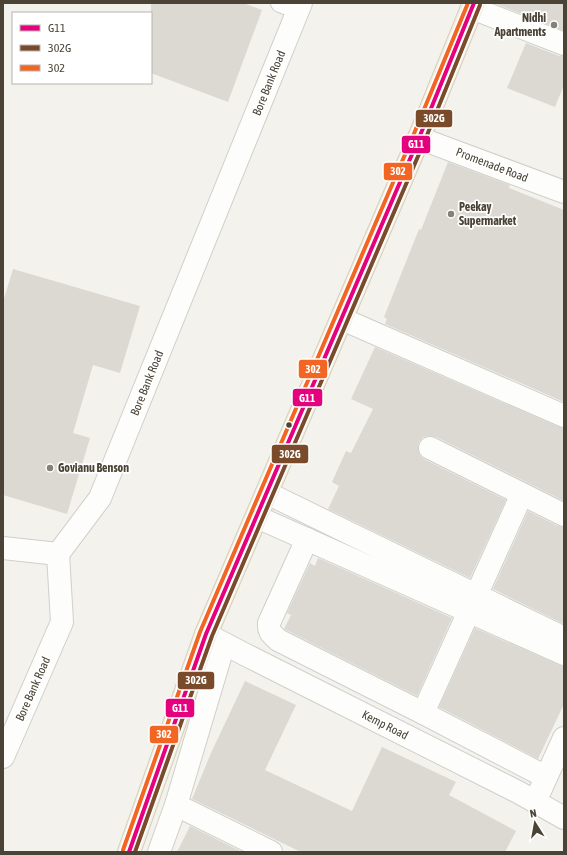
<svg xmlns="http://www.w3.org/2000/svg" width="567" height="855" viewBox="0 0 567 855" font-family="'Asap Condensed',sans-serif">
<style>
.building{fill:#dbd9d2}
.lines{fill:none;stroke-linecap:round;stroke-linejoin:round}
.service-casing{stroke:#d1cfca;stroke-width:20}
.minor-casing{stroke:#d1cfca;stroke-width:24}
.tertiary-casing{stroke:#d1cfca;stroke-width:24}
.primary-casing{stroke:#d7cfb8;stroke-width:24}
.service{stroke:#fdfdfc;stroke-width:18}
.minor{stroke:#fdfdfc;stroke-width:22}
.tertiary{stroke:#fdfdfc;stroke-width:22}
.primary{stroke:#f2efe5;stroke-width:22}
.bus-1-casing{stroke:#fff;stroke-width:7}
.bus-2-casing{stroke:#fff;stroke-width:7}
.bus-3-casing{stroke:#fff;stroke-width:7}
.bus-1{stroke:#e5007d;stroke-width:4}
.bus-2{stroke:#7a4b2a;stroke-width:4}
.bus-3{stroke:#f26522;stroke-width:4}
.poi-dot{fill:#868176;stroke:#fff;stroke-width:1.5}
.bus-dot{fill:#4b4436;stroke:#fff;stroke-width:1.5}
.labels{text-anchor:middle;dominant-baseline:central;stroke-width:3.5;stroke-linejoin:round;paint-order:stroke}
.poi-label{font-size:12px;font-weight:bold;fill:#4b4436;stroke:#fff;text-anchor:start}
.street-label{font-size:12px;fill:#4b4436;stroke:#fff}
.line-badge{stroke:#fff;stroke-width:1.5}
.badge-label{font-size:11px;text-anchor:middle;font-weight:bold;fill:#fff}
</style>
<rect width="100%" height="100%" fill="#f3f2ec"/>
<g class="building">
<path d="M151,3H243L262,10L228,102L151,73Z"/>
<path d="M494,3H564V31Z"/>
<path d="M526,43L559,56H564V85L555,107L507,88Z"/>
<path d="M448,162L510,185L509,188L564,210V402L385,324L387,319L384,317L419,229L421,230Z"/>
<path d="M13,269L140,306L120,373L93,365L73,433L90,438L67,514L3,495V302Z"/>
<path d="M375,347L559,427L564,428V501L436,437L429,436L423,437L419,442L418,449L420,455L424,459L506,500L470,578L328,509L339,486L332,482L346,451L351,453L373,409L351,399Z"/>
<path d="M528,511L558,526L564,527V624L493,589Z"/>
<path d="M318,558L452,618L417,696L284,629L291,615L287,613L310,563L315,566Z"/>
<path d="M475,628L559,665L564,666V704L538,759L439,707Z"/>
<path d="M245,681L296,705L265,770L352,811L382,747L456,782L449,795L516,831L505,852H301L192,799L211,753Z"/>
<path d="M190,826L242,852H177Z"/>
</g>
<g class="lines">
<g class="service-casing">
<path id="service" d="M280,3L299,10"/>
</g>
<g class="minor-casing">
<g id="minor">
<path d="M472,8L564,44"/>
<path d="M342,319L564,416"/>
<path d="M430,448L564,515"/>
<path d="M267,493L560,636"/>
<path d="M257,517L564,654"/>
<path d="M307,539L269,623C268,632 272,634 278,640L423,713L546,777"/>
<path d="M206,634L246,655L518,792L564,818"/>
<path d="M423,713L522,494"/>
<path d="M3,757L62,622L58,554"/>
<path d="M540,791L564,738"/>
<path d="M176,805L271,852"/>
<path d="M159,852L176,805L224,644"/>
</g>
</g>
<g class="tertiary-casing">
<g id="tertiary">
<path d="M419,138L564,192"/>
<path d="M3,548L58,554L100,498L301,3"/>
</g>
</g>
<g class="primary-casing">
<path id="primary" d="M129,852L206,634L419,138L474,3"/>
</g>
<use href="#service" class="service"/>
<use href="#minor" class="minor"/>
<use href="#tertiary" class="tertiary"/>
<use href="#primary" class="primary"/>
<g class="bus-1-casing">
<path id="bus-1" d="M129,852L206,634L419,138L474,3"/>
</g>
<g class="bus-2-casing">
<path id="bus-2" d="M135,852L212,636L425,140L480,5"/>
</g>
<g class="bus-3-casing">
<path id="bus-3" d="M123,850L200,632L413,136L468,3"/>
</g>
<use href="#bus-1" class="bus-1"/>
<use href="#bus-2" class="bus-2"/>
<use href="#bus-3" class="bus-3"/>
</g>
<g class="poi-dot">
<circle cx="554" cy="25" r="4"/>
<circle cx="451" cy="214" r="4"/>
<circle cx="50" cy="468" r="4"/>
</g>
<circle class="bus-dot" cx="289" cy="425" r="3.5"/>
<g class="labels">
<g class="poi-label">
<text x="546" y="18" text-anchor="end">Nidhi<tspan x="546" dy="14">Apartments</tspan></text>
<text x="459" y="207">Peekay<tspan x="459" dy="14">Supermarket</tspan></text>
<text x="58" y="468">Govianu Benson</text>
</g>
<g class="street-label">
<text transform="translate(269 83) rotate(-68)">Bore Bank Road</text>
<text transform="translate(492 165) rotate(21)">Promenade Road</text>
<text transform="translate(147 383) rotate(-68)">Bore Bank Road</text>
<text transform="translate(33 689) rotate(-66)">Bore Bank Road</text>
<text transform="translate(385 725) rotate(27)">Kemp Road</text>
</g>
</g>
<g class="line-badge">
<rect x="415" y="109" width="38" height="19" rx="4" fill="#7a4b2a"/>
<rect x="401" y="135" width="30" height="19" rx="4" fill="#e5007d"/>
<rect x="383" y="162" width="30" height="19" rx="4" fill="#f26522"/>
<rect x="298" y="359" width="30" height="20" rx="4" fill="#f26522"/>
<rect x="292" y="388" width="31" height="19" rx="4" fill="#e5007d"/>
<rect x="271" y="444" width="38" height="20" rx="4" fill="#7a4b2a"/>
<rect x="177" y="671" width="38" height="19" rx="4" fill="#7a4b2a"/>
<rect x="165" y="698" width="30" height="20" rx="4" fill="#e5007d"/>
<rect x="149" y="725" width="30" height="19" rx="4" fill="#f26522"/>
</g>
<g class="badge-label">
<text x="434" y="122">302G</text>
<text x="416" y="148">G11</text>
<text x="398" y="175">302</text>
<text x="313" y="373">302</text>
<text x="307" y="402">G11</text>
<text x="290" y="458">302G</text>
<text x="196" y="684">302G</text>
<text x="180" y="712">G11</text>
<text x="164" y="738">302</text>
</g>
<rect width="567" height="855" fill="none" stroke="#4b4436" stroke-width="8"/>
<rect x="12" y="12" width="140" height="72" fill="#ffffff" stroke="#b7b4af"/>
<rect x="20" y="25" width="20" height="6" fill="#e5007d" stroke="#b7b4af"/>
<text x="48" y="32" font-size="12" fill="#4b4436">G11</text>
<rect x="20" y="45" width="20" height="6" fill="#7a4b2a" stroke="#b7b4af"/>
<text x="48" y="52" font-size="12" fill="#4b4436">302G</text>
<rect x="20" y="65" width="20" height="6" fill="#f26522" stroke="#b7b4af"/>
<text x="48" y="72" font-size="12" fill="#4b4436">302</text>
<g transform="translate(535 823) rotate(349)" stroke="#ffffff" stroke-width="3" paint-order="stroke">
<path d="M0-3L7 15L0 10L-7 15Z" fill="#4b4436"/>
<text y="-6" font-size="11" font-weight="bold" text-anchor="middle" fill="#4b4436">N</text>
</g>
</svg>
